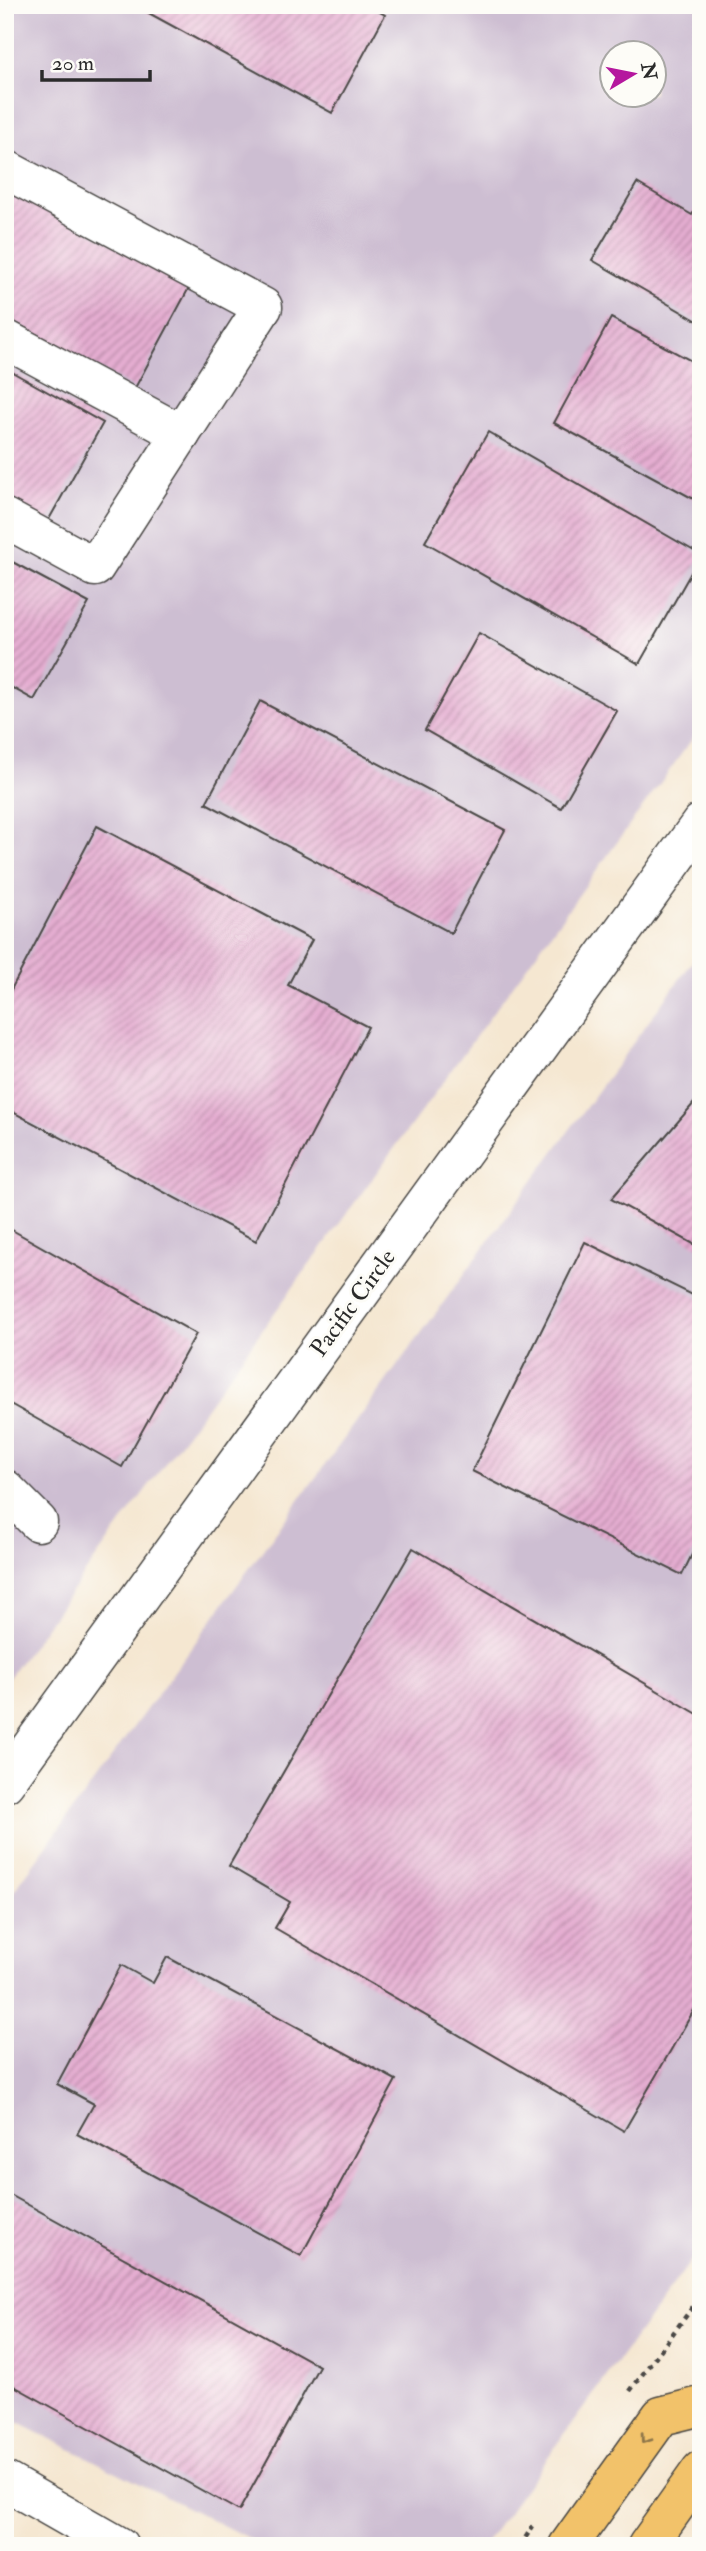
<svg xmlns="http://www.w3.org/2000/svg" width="706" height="2551" viewBox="0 0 706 2551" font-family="'IM FELL Double Pica',serif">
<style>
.industrial{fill:#cdbed2;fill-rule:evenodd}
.building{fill:url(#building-hatch)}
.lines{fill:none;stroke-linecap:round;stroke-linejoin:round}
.minor-casing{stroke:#494744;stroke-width:41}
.major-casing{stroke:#494744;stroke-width:41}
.path{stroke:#494744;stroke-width:4.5;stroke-dasharray:5 5;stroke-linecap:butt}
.minor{stroke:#fff;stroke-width:38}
.major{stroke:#f2c26a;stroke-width:38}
.oneway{stroke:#8e764a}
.labels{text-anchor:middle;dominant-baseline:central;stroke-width:6;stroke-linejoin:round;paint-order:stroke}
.street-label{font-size:24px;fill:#2b2b2b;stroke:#fdfcf7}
</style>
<defs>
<pattern id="building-hatch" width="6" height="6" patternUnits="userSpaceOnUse" patternTransform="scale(1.75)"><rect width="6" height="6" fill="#e5add1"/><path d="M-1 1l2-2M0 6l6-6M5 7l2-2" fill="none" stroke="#ba8daa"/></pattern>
</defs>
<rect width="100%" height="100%" fill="#fdfcf7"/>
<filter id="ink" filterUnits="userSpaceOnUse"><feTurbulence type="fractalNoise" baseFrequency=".0143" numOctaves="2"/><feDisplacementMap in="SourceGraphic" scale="14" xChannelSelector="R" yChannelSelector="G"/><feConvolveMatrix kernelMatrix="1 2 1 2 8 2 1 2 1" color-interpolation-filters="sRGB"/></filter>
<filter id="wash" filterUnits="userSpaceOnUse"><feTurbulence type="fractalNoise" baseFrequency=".00686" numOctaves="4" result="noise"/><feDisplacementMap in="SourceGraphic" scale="28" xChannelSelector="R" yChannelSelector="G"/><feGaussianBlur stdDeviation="1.57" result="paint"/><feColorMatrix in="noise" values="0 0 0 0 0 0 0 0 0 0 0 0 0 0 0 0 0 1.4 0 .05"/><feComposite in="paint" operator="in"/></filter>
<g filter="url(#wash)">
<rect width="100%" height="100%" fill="#f5e7d1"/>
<g class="industrial">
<path d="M5,5H701V727L5,1683ZM612,52H654V94H612Z"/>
<path d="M701,950V2247L483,2546H264L5,2416V1903Z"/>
</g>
<g id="blocks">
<g class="building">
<path d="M134,5H367L385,15L332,113Z"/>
<path d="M637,183L692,215L701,200V323L592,260Z"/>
<path d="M5,186L190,286L135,388L5,317Z"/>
<path d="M611,318L701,366V503L554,423Z"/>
<path d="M5,368L103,423L43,530L5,509Z"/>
<path d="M488,432L701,555L639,664L425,542Z"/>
<path d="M5,558L89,603L34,700L5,684Z"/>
<path d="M479,633L617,711L561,808L425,730Z"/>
<path d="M260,701L505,830L451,933L206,803Z"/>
<path d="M97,826L312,940L288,985L368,1027L256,1241L5,1108V1001Z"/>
<path d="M701,1095V1248L611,1199Z"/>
<path d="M5,1226L196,1334L122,1467L5,1401Z"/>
<path d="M585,1242L701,1299V1536L682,1575L472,1471Z"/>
<path d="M413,1548L701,1716V1998L624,2131L275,1928L290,1902L229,1866Z"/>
<path d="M167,1957L396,2080L301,2256L77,2134L94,2104L57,2084L121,1965L153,1983Z"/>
<path d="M5,2192L319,2366L239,2511L5,2381Z"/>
</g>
</g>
</g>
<g filter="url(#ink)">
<use href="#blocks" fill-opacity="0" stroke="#494744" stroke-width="2"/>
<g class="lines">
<g class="minor-casing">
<g id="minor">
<path d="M5,169L263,307L95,567L5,518"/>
<path d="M5,339L181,434"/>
<path d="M5,1489L38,1522"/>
<path d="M5,1783L701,823"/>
<path d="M5,2481L119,2546"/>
</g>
</g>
<g class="major-casing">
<g id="major">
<path d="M568,2546L661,2416L701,2406"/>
<path d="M647,2546L701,2470"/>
</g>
</g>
<g class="path">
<path d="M630,2391L701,2296"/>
<path d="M520,2546L533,2526"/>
</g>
<use href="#minor" class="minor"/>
<use href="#major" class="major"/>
</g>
<defs><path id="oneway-chevron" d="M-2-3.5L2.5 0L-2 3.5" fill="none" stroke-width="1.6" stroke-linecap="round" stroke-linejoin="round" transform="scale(1.75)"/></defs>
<use class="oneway" href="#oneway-chevron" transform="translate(645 2439) rotate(126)"/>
</g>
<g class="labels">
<g class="street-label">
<text transform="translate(353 1303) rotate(-54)">Pacific Circle</text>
</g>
</g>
<rect width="706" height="2551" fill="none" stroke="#fdfcf7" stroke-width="28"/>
<g transform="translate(633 74) rotate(80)"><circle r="33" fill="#fdfcf7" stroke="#a9a8a5" stroke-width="2"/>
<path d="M0-5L12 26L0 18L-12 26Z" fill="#b5179e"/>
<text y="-10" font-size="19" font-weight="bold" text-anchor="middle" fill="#2b2b2b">N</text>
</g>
<path d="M42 70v10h108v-10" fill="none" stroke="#2b2b2b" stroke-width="3.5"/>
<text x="52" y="70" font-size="21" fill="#2b2b2b" stroke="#fdfcf7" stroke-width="5" paint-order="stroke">20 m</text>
</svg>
